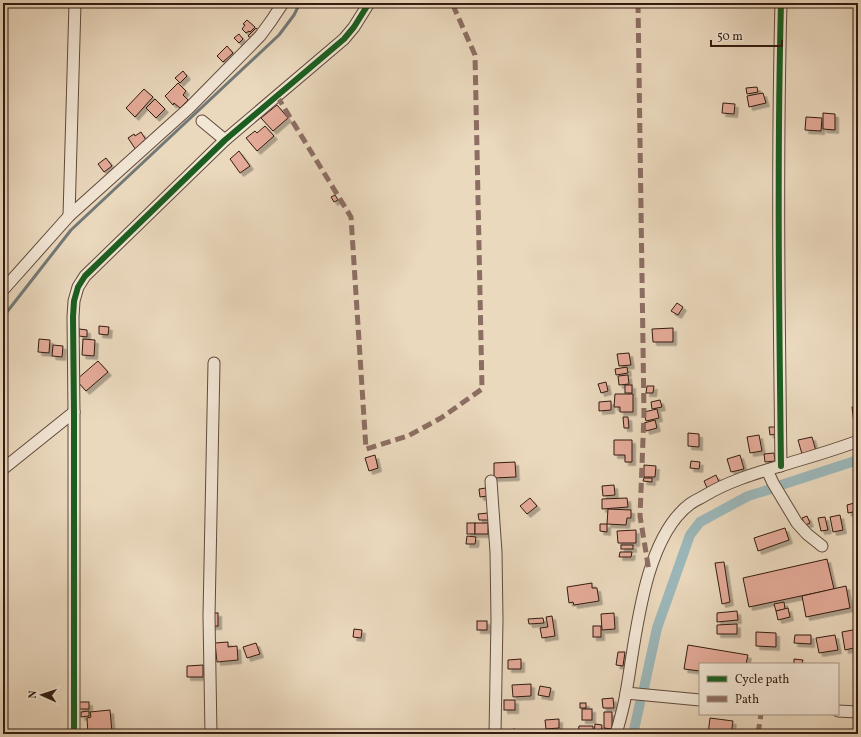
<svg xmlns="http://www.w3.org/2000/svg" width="861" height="737" viewBox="0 0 861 737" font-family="Vollkorn,serif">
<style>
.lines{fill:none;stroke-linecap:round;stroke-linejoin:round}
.stream{stroke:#727977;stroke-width:3}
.canal{stroke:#9cb8bb;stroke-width:10}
.building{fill:#e5ab99;stroke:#321b10;filter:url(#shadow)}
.minor-casing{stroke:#604a3c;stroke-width:13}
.minor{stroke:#f2e6d5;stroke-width:11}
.quiet{stroke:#8d6e63;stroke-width:5;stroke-dasharray:10 5;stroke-linecap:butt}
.cycleway-casing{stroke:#f2e6d5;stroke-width:8}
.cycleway{stroke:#1b5e20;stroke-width:6}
</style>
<defs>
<filter id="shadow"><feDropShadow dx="3.5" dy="3.5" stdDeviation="0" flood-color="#0004"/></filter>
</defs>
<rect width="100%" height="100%" fill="#ebd9be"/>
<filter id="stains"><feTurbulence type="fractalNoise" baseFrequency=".005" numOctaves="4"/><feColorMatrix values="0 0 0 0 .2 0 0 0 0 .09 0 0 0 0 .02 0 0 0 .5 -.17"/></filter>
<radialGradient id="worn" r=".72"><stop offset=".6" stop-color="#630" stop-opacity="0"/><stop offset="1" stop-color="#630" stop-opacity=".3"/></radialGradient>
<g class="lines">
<path class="stream" d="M3,317L71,230L279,35L294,15L300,3"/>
<g class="canal">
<path d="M781,485L858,460"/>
<path d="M644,688L657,628L690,535L700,522L748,496L771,489"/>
<path d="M633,734L640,703"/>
</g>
</g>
<g class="building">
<path d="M247,20L255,27L250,32L249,31L246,33L242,29L245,25L243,24Z"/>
<path d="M256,28L260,32L252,39L248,36Z"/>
<path d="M239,34L243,39L239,43L234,38Z"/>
<path d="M227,46L233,53L223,62L217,56Z"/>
<path d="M183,71L187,76L180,83L175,78Z"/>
<path d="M178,83L186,91L183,95L188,100L180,108L174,103L173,105L165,96Z"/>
<path d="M757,87L758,92L747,94L746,88Z"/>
<path d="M144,89L153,97L135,117L126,108Z"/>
<path d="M763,93L766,103L749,107L747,96Z"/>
<path d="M155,99L165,109L156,118L146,108Z"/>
<path d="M723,103L735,104L734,114L722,113Z"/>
<path d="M277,105L288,118L273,131L261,118Z"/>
<path d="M823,113L835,114V130L823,129Z"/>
<path d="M806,117L822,118L821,131L805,130Z"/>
<path d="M265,126L274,136L257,151L246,138L255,131L257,133Z"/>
<path d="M141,132L146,140L142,142L143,145L136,150L128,138L134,134L135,136Z"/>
<path d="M239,151L250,166L240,173L230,159Z"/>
<path d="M106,158L112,166L104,172L98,164Z"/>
<path d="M335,195L338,200L334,202L331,197Z"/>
<path d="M677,303L683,307L678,315L671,311Z"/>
<path d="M99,326L109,327L108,335L99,334Z"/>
<path d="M673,328V342H653L652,329Z"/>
<path d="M79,329L87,330V337L79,336Z"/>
<path d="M39,339L50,340L49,353L38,352Z"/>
<path d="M83,339L95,340L94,356L82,355Z"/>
<path d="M53,345L63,346L62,357L52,356Z"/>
<path d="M629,353L631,365L619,366L617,354Z"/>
<path d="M98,361L108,372L86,391L76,380Z"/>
<path d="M627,367L628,373L616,375L615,369Z"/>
<path d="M628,375L629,384L619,385L618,376Z"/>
<path d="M606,382L608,391L601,393L598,384Z"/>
<rect x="625" y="385" width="7" height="8"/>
<path d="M647,386H654L653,393H646Z"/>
<path d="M615,394H633V412H620V407H614Z"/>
<path d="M660,400L662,407L652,409L651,402Z"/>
<path d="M611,401V410L599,411V402Z"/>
<path d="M858,406V422L854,423L852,407Z"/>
<path d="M657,409L659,418L646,421L644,412Z"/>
<path d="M623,417H628L629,428H624Z"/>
<path d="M655,420L657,428L646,431L644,423Z"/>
<path d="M769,427H776L777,434L770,435Z"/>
<path d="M688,433L699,434V447L688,446Z"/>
<path d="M759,435L762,451L750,453L747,437Z"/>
<path d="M812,437L816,451L802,454L798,440Z"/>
<path d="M614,440H632V462H625V455H614Z"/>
<path d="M774,453L775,461L765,462L764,454Z"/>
<path d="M375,455L378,468L369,471L365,458Z"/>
<path d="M740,455L744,469L731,472L727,459Z"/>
<path d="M691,461L700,462L699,469L690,468Z"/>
<path d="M515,462L516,477L494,478V463Z"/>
<path d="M644,465L656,466L655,477H644Z"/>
<path d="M716,475L719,482L707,488L704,481Z"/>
<path d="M644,478H652V482L643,481Z"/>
<path d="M614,485L615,495L603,496L602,486Z"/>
<path d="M486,488L487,496L480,497L479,489Z"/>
<path d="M530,498L537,506L527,514L520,506Z"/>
<path d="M627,498L628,507L602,509V499Z"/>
<path d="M858,502V511L848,513L847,505Z"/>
<path d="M608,509L631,510V518H627L626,525L607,524Z"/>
<path d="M488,513L489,520H479L478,514Z"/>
<path d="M840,515L843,530L833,532L830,517Z"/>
<path d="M807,516L810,523L805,525L802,518Z"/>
<path d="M825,517L828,530L821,531L818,518Z"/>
<rect x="467" y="523" width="8" height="11"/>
<rect x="475" y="523" width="13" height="11"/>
<path d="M600,524H607V532L600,531Z"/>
<path d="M785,528L789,540L758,551L754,538Z"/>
<path d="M636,530V543H618L617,531Z"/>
<path d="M467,536L476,537L475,544H466Z"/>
<rect x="621" y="545" width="12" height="4"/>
<path d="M620,552H632L631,557H619Z"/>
<path d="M827,559L834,589L749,607L743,578Z"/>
<path d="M724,562L730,602L722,604L715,563Z"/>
<path d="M592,583V588H597L599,601L574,605L573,602L569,603L567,587Z"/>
<path d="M846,586L850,608L806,617L802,596Z"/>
<path d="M784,602L785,609L776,611L774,604Z"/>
<path d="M788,608L790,617L778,620L776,611Z"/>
<path d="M737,611L738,620L717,622V613Z"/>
<rect x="211" y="613" width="7" height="13"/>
<path d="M614,613L615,629L602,630L601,614Z"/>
<path d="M552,616L555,636L542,638L540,628L548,627L546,617Z"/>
<path d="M543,618L544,623L529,624L528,619Z"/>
<rect x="477" y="621" width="10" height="9"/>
<path d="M737,624V634H717V625Z"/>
<rect x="593" y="626" width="8" height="11"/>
<path d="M354,629L362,630L361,638L353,637Z"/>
<path d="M858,629V647L845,650L842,632Z"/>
<path d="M756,632L776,633V647L756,646Z"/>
<path d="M795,635H811V644L794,643Z"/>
<path d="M835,635L838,650L819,653L816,638Z"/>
<path d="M228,642V647L237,646L238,660L217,662L215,643Z"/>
<path d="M256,643L260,654L247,658L243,647Z"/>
<path d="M688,645L748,655L746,664H700V671L684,669Z"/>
<path d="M618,652H625L623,666L616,665Z"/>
<path d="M521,659V669H508V660Z"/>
<path d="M794,659L803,660L802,664H794Z"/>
<path d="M203,665V677H187V666Z"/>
<path d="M531,684V696L513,697L512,685Z"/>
<path d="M540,686L551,688L549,697L538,695Z"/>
<path d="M613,698L614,708H603L602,699Z"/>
<rect x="504" y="700" width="11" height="10"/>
<rect x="79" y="702" width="10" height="7"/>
<rect x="580" y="703" width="6" height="5"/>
<rect x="582" y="709" width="10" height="11"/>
<path d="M110,710L112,732L88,734L87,718L91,717L90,712Z"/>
<path d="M89,711V716L81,717V712Z"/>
<path d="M604,712H612V729L604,728Z"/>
<path d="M710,718L733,721L731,734H708Z"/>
<path d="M559,719V728L546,729L545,720Z"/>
<path d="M595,724L602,725L601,734H594Z"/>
<path d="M579,726H593V734H578Z"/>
<path d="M515,729L516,734H504V731Z"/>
</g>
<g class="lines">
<g class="minor-casing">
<g id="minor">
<path d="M202,121L225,140"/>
<path d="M69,216L75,3"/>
<path d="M3,290L69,216L189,108L260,36L271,21L283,3"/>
<path d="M781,466C779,311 777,157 781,3"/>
<path d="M3,469L74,412"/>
<path d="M767,470L773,483L797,523L807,534L822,546"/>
<path d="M491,481L496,552L497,620L495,734"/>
<path d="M626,693L700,700"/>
<path d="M838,711L858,712"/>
<path d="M74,734V412L73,317L74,301L78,287L85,276L225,140L344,39L354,27L369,3"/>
<path d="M211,734L209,616L214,363"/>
<path d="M616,734C620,720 624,706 626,693C636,638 643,539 690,504C694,501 699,499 704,496C727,482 753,474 780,466C806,458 832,451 858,441"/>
</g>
</g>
<use href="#minor" class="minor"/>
<g class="quiet">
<path d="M638,3L644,414L640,516L649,571"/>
<path d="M277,96L351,217L366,449L408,436L441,418L482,389L475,55L452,3"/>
<path d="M758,734L761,714"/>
</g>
<g class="cycleway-casing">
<g id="cycleway">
<path d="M781,466C779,311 777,157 781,3"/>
<path d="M74,734V412L73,317L74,301L78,287L85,276L225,140L344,39L354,27L369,3"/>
</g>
</g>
<use href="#cycleway" class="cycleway"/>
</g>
<rect width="861" height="737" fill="none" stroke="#ebd9be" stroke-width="16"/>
<rect x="4" y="4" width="853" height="729" fill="none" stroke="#321b10" stroke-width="2"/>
<rect x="8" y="8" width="845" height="721" fill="none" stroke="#321b10"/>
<rect x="699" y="663" width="140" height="52" fill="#f2e6d5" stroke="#a59586"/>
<rect x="707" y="676" width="20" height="6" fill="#1b5e20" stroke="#a59586"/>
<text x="735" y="683" font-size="12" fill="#321b10">Cycle path</text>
<rect x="707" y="696" width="20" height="6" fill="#8d6e63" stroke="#a59586"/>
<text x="735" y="703" font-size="12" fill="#321b10">Path</text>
<g transform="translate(42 695) rotate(273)" stroke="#f2e6d5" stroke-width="3" paint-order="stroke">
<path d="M0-3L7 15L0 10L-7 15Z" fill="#321b10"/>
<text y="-6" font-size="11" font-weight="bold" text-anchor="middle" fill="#321b10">N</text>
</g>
<path d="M711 40v6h71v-6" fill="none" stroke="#321b10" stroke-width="2"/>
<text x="717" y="40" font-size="12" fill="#321b10" stroke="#f2e6d5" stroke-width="3" paint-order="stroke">50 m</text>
<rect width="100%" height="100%" filter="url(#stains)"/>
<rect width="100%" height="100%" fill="url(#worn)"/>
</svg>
